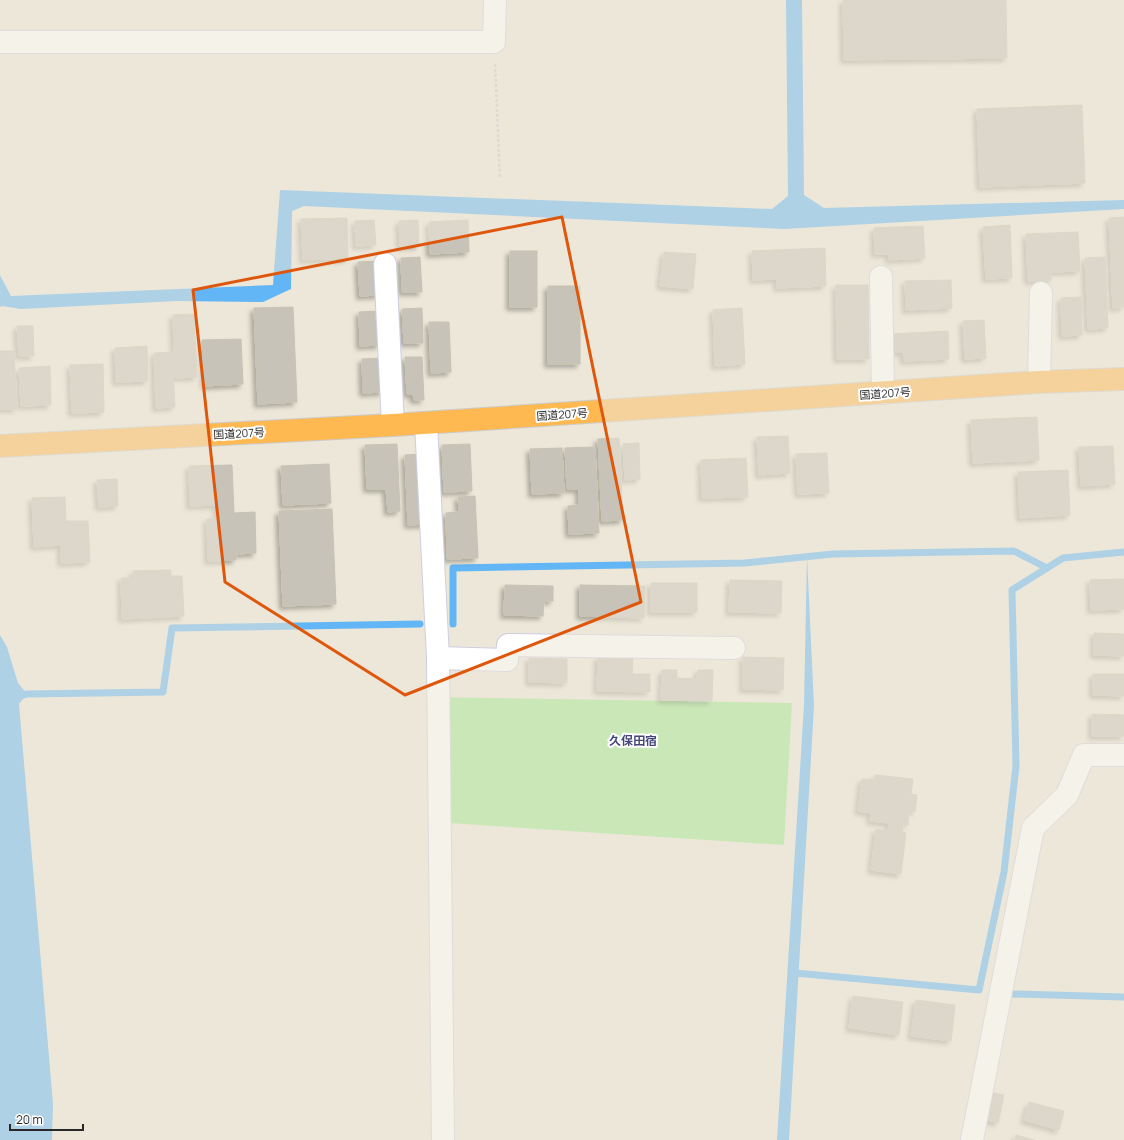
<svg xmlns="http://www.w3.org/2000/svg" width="1124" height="1140" viewBox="0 0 1124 1140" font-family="Manrope,'Noto Sans JP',sans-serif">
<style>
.green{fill:#9fe790}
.water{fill:#63b6f6}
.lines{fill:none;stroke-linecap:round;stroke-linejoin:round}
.stream{stroke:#63b6f6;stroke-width:7}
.building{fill:#c7c3b8;stroke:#c7c3b2;filter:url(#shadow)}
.minor-casing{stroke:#cecee2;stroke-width:24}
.highway-casing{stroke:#cbcbcb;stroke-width:24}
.path{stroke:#cbcbcb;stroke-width:2.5;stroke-dasharray:3 2;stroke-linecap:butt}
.minor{stroke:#fff;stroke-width:22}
.highway{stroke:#ffb950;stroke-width:22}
.marked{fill:none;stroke:#de570d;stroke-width:3;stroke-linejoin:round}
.labels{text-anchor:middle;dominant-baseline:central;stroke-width:4;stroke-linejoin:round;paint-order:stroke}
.street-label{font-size:11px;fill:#282828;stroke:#fff}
.neighbourhood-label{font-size:12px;font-weight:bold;fill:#46477b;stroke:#fff}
</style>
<defs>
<filter id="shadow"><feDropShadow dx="-3.5" dy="3.5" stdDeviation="2" flood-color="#0004"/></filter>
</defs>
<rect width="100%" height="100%" fill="#ece7d8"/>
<path class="green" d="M427,697L792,703L784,845L433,822Z"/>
<g class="water">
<path d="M786,0H802L804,195L824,208L1124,200V209L784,229L304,206L292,211L291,289L263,302L177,301L21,309L2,306L0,307V275L11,296L273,285L280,190L772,209L788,196Z"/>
<path d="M807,556L814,706L789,1140H777L804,705Z"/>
<path d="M0,635L7,647L18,683L27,694L19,704L53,1104L52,1140H0Z"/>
</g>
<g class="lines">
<g class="stream">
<path d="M453,624V568L745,563L833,554L1014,551L1047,568"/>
<path d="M0,700L27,694L163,692L172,628L420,624"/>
<path d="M795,973L979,990L1004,872L1016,766L1012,590L1063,558L1124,552"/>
<path d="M1013,994L1124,997"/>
</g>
</g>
<g class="building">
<path d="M843,0H1006L1007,58L844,60Z"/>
<path d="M1082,105L1085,183L980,187L977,109Z"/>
<path d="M1124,217V307L1113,308L1109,218Z"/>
<path d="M347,218L348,258L303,260L301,219Z"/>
<path d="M374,220L376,245L356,246L355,221Z"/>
<path d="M418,220L419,245L400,246L399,221Z"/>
<path d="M468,220L469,252L430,254L429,222Z"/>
<path d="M1010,225L1012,278L986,279L983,227Z"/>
<path d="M923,226L925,258L889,260V254H875L874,228Z"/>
<path d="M1078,232L1080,271L1051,272V280L1028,281L1026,234Z"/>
<path d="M825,248L826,286L777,288V279L753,280L752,251Z"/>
<rect x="510" y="251" width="27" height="56"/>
<path d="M664,252L696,254L693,289L660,286Z"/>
<path d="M420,257L422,292H402L401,258Z"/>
<path d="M1105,257L1108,328L1088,329L1085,258Z"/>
<path d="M378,261L379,295L360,296L358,262Z"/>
<path d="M951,280L952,308L906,310L905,281Z"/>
<path d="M836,285H868L869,359H837Z"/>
<rect x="548" y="286" width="32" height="78"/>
<path d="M1081,297L1082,335L1062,336L1061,298Z"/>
<path d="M293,307L297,402L258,404L254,308Z"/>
<path d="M422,308L423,343H404L402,309Z"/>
<path d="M742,308L745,364L715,366L713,310Z"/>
<path d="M378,311L380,345L360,346L359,312Z"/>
<path d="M194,314L197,377L175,378L173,315Z"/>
<path d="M984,320L986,358L965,359L963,321Z"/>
<path d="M429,322H449L451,372L431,373Z"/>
<path d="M17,326H33L34,356H19Z"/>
<path d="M948,331L949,359L904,361L903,352H894L893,334Z"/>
<path d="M241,339L243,384L204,386L202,340Z"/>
<path d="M147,346L148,381L116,382L115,348Z"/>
<path d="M0,351H14L17,409H0Z"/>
<path d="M172,352L175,407L156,408L154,353Z"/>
<path d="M405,357H422L424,400H414L413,394H407Z"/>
<path d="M381,358L383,392L363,393L362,359Z"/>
<path d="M103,364L104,412L72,413L70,365Z"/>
<path d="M50,366L51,405L21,406L19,368Z"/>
<path d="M1037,417L1039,460L973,463L971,420Z"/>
<path d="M788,436L790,473L759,475L757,437Z"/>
<path d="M619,438L623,520L602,521L598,439Z"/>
<path d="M639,443L640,479L625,480L623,444Z"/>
<path d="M397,444L400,511L388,512L386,489H367L365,445Z"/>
<path d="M470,444L472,491L444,492L442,445Z"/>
<path d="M1113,446L1115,484L1081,486L1079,447Z"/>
<path d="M595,447L599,533L569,534L568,506L579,505V489H567L565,448Z"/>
<path d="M562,448L564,493L532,494L530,449Z"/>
<path d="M827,453L829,493L798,494L796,454Z"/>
<path d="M424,454L427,524L408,525L405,455Z"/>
<path d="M746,458L748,497L702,498L701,460Z"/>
<path d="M329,464L331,503L283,505L281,466Z"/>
<path d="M232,465L234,513L255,512L256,553L236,554V560L208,561L207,519H217V505L190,506L189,466Z"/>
<path d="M1068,470L1070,515L1020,518L1018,472Z"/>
<path d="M117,479L118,506L99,507L97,480Z"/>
<path d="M475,496L478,558L447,559L446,513L459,512L458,497Z"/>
<path d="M65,497L66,521H88L90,562L61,563V545L34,547L32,498Z"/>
<path d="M332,509L336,604L283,606L279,511Z"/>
<path d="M171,570V576H182L184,616L122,619L121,578H133V571Z"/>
<path d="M1124,579V609L1091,610L1090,580Z"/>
<path d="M730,580L782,581L781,613L729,612Z"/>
<rect x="651" y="583" width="46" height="29"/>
<path d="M505,585L553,586V601H544L543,616L504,615Z"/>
<path d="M580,585L645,586L644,618L580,616Z"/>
<path d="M1094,633L1124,634V656L1094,655Z"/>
<path d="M598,657L633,658L632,674H650V692L597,691Z"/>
<path d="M743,657L784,658L783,690L743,689Z"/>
<path d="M529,658L567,659V683L529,682Z"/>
<path d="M662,670H677V678L697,679L698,670H713L712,701L661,700Z"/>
<path d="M1093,674H1124V696L1093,695Z"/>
<path d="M1092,714L1124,715V736H1092Z"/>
<path d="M875,775L913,779L911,794L917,795L915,812L909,811L908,825L903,824L902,832L906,833L901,874L871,870L876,829L888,831L889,823L870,821L871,813L858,811L862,779L875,780Z"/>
<path d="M853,996L903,1002L899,1035L849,1028Z"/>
<path d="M916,1000L955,1005L951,1041L911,1036Z"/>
<path d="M990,1092L1004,1095L998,1123L984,1119Z"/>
<path d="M1029,1102L1064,1111L1059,1130L1024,1120Z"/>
<path d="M1016,1135L1034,1140H1015Z"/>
</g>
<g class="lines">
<g class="minor-casing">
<g id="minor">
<path d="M0,42H494L495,0"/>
<path d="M385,264L393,425"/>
<path d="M881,277L883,393"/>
<path d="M1039,382L1041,293"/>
<path d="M426,423L438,658L443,1140"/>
<path d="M438,658L507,660L508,645L734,648"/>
<path d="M972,1140L1033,828L1067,795L1084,755H1124"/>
</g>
</g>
<g class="highway-casing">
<path id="highway" d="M0,446L393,425L1039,382L1124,379"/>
</g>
<path class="path" d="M495,64L500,179"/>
<use href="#minor" class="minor"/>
<use href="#highway" class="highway"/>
</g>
<path d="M0 0H1124V1140H0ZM562,217L641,602L405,695L225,582L193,290Z" fill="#ece7d8" fill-opacity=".55" fill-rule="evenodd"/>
<path class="marked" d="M562,217L641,602L405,695L225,582L193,290Z"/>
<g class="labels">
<g class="street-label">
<text transform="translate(885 393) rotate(-4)">国道207号</text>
<text transform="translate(562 414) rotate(-4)">国道207号</text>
<text transform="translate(239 433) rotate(-3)">国道207号</text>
</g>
<g class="neighbourhood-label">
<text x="633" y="740">久保田宿</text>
</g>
</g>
<path d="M10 1124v6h73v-6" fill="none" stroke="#282828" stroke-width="2"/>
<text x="16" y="1124" font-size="12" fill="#282828" stroke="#ffffff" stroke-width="3" paint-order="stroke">20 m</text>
</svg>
